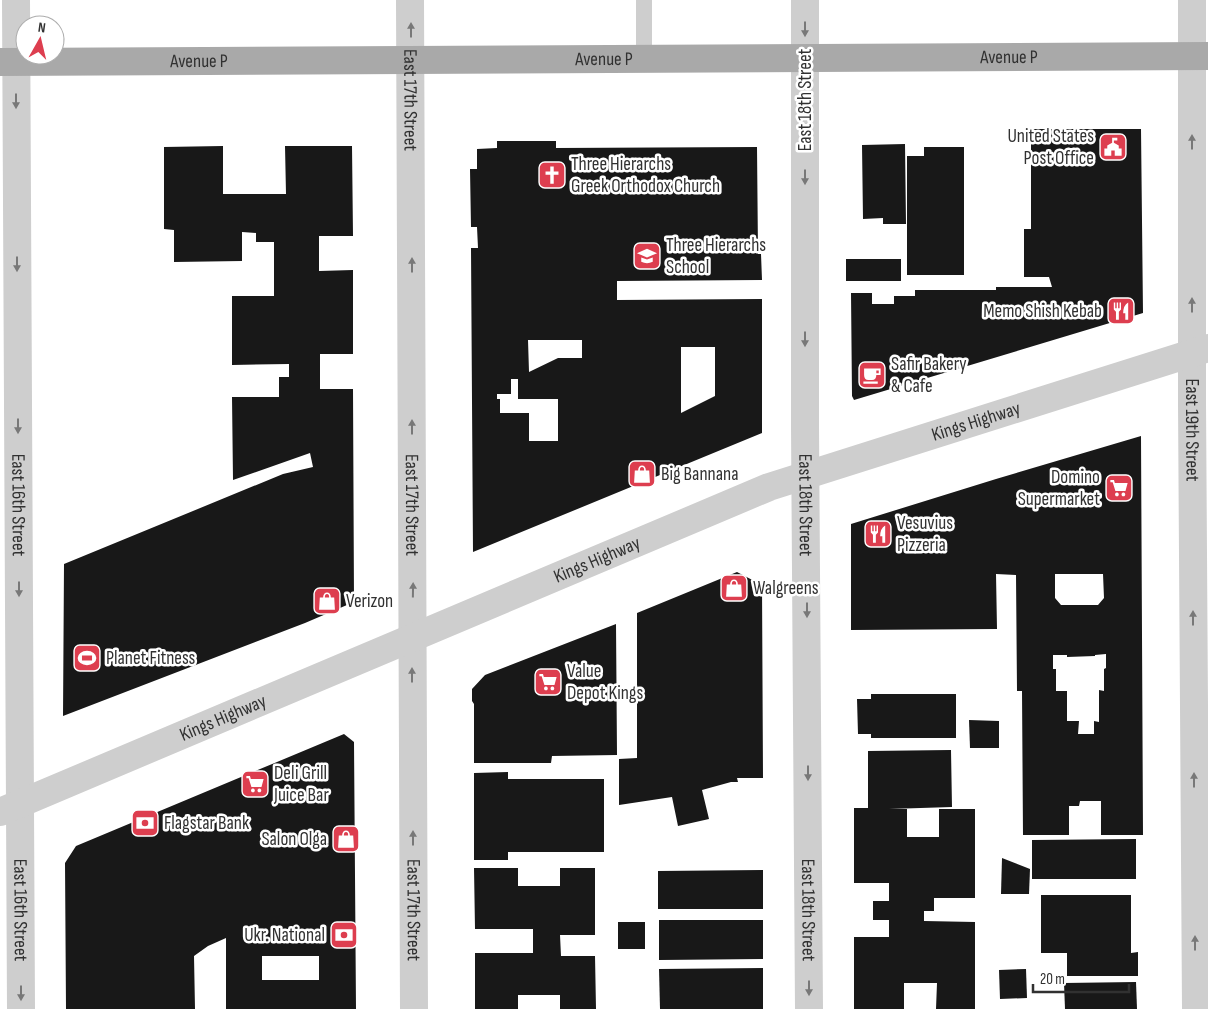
<svg xmlns="http://www.w3.org/2000/svg" width="1208" height="1009" viewBox="0 0 1208 1009" font-family="'Sofia Sans Condensed',sans-serif">
<style>
.building{fill:#181818;fill-rule:evenodd}
.lines{fill:none;stroke-linecap:round;stroke-linejoin:round}
.service{stroke:#cecece;stroke-width:16}
.minor{stroke:#cecece;stroke-width:28}
.tertiary{stroke:#cecece;stroke-width:28}
.primary{stroke:#a9a9a9;stroke-width:28}
.oneway{fill:#787878}
.labels{text-anchor:middle;dominant-baseline:central;stroke-width:5;stroke-linejoin:round;paint-order:stroke}
.street-label{font-size:19px;fill:#313131;stroke:#fff}
.poi-label{font-size:19px;fill:#313131;stroke:#fff;text-anchor:start}
</style>
<rect width="100%" height="100%" fill="#fff"/>
<g class="building">
<path d="M1031,129H1141L1143,313L854,400L852,396L851,293H872V304H894V296H915V290H996V287H1052L1049,277H1024V229H1031Z"/>
<path d="M497,141H556V148L757,147L758,254H761L762,280L617,281V300L762,299V433L473,552L471,248H478L477,227H471L470,169H477V149L497,148ZM528,340H582V358H558L529,372ZM681,347H715V396L681,413ZM511,379H518V399H558V441H529V413H500V399H497V394H511Z"/>
<path d="M905,144L906,224H883V218L863,219L862,145Z"/>
<path d="M223,146V194H286L285,146H352L353,236H319V271L353,270V354H320V389H353L354,602L305,623L63,716L64,564L283,474L313,467L310,453L233,480L232,397H279V377H289V364L232,365V296H274V242H256V233L242,232V261L174,262V230L164,229V147Z"/>
<path d="M924,147H964V275H907V156H924Z"/>
<rect x="846" y="259" width="55" height="22"/>
<path d="M1141,436L1143,835H1101V801H1080L1079,806H1069V835H1023L1022,691H1017L1016,575L996,574L997,629L851,630V524L996,479ZM1055,574H1103L1104,598L1098,605H1061L1055,598ZM1106,654V668L1104,669V691L1099,690V722L1094,721V734H1078L1079,721H1067V691H1056V669H1053V655H1067V657L1095,656V655Z"/>
<path d="M737,572L762,585L763,778H737L738,782H731L702,790L709,819L678,826L672,797L619,805V759L637,758V613Z"/>
<path d="M616,624L617,755L552,756L551,763H474V704L472,701V689L485,675Z"/>
<path d="M871,694H956V738H871V734H858L857,699H871Z"/>
<path d="M969,720L999,721V748H970Z"/>
<path d="M344,734L354,742L356,1009H226V938L208,946L194,956L195,1009H66L65,863L76,846ZM262,956H319V980H262Z"/>
<path d="M951,750L952,807L889,809H907V837H939V809H975V898H934V911H924V921L975,922V1009H936L937,983H904V1009H854V937H889V920H873V901H889V883H854V808H868V751Z"/>
<path d="M508,772V779H604V852H508V860H474V773Z"/>
<path d="M1136,839V879H1032V840Z"/>
<path d="M1002,858L1030,869L1029,894H1001Z"/>
<path d="M474,868H518V886H560V868H595V935H560L561,956H595L596,1009H560V995H518V1009H475V953H533V929H475Z"/>
<path d="M763,870V909H658V871Z"/>
<path d="M1041,895H1131V953L1138,952V976H1067V953H1041Z"/>
<path d="M659,920H763V959L659,960Z"/>
<rect x="618" y="922" width="27" height="27"/>
<path d="M763,968V1009H660L659,969Z"/>
<path d="M1026,969L1027,998L1000,999L999,970Z"/>
<path d="M1136,982L1137,1009H1065L1064,983Z"/>
</g>
<g class="lines">
<path class="service" d="M644,0V59"/>
<g class="minor">
<path id="s1" d="M16,0L21,1009"/>
<path id="s2" d="M410,0L414,1009"/>
<path id="s3" d="M805,0V426L809,1009"/>
<path id="s4" d="M1192,0V403L1196,1009"/>
</g>
<path class="tertiary" id="s5" d="M0,812L769,487L1208,348"/>
<path class="primary" id="s6" d="M0,62L1208,56"/>
</g>
<defs><path id="oneway-solid" d="M-6-.8H1V-3.2L6.5 0L1 3.2V.8H-6Z" transform="scale(1.25)"/></defs>
<g class="oneway">
<use href="#oneway-solid" transform="translate(805 29) rotate(90)"/>
<use href="#oneway-solid" transform="translate(411 30) rotate(-90)"/>
<use href="#oneway-solid" transform="translate(16 101) rotate(90)"/>
<use href="#oneway-solid" transform="translate(1192 142) rotate(-90)"/>
<use href="#oneway-solid" transform="translate(805 177) rotate(90)"/>
<use href="#oneway-solid" transform="translate(17 264) rotate(90)"/>
<use href="#oneway-solid" transform="translate(412 265) rotate(-90)"/>
<use href="#oneway-solid" transform="translate(1192 305) rotate(-90)"/>
<use href="#oneway-solid" transform="translate(805 339) rotate(90)"/>
<use href="#oneway-solid" transform="translate(18 426) rotate(90)"/>
<use href="#oneway-solid" transform="translate(412 427) rotate(-90)"/>
<use href="#oneway-solid" transform="translate(19 589) rotate(90)"/>
<use href="#oneway-solid" transform="translate(413 590) rotate(-89)"/>
<use href="#oneway-solid" transform="translate(807 610) rotate(90)"/>
<use href="#oneway-solid" transform="translate(1193 618) rotate(-90)"/>
<use href="#oneway-solid" transform="translate(412 675) rotate(-90)"/>
<use href="#oneway-solid" transform="translate(808 773) rotate(90)"/>
<use href="#oneway-solid" transform="translate(1194 780) rotate(-90)"/>
<use href="#oneway-solid" transform="translate(413 838) rotate(-90)"/>
<use href="#oneway-solid" transform="translate(1195 943) rotate(-90)"/>
<use href="#oneway-solid" transform="translate(809 988) rotate(90)"/>
<use href="#oneway-solid" transform="translate(21 993) rotate(90)"/>
</g>
<defs>
<g id="civic-square" transform="scale(1.4375)"><rect x="-9" y="-9" width="18" height="18" rx="4" fill="#dd3e4f" stroke="#fff"/><path d="M-.6-6.5H3V-4.5H.6V-3L4-1V1h2V6H-6V1h2V-1L-.6-3ZM-1.2 2.5V6h2.4V2.5Z" fill="#fff"/></g>
<g id="church-square" transform="scale(1.4375)"><rect x="-9" y="-9" width="18" height="18" rx="4" fill="#dd3e4f" stroke="#fff"/><path d="M-1.2-6h2.4v3.5h3.3v2.4h-3.3V6h-2.4V-.1h-3.3v-2.4h3.3Z" fill="#fff"/></g>
<g id="school-square" transform="scale(1.4375)"><rect x="-9" y="-9" width="18" height="18" rx="4" fill="#dd3e4f" stroke="#fff"/><path d="M0-5L7-2L0 1L-7-2ZM-4 1L0 2.5L4 1V4Q0 6-4 4Z" fill="#fff"/></g>
<g id="restaurant-square" transform="scale(1.4375)"><rect x="-9" y="-9" width="18" height="18" rx="4" fill="#dd3e4f" stroke="#fff"/><path d="M-5-6h1v4h1v-4h1v4h1v-4h1v5L-1.5 .5V6h-2V.5L-5-1ZM5-6V6H3V1.5H1.5Q1.5-4 5-6Z" fill="#fff"/></g>
<g id="cafe-square" transform="scale(1.4375)"><rect x="-9" y="-9" width="18" height="18" rx="4" fill="#dd3e4f" stroke="#fff"/><path d="M-5.5-4.5H6V0H3Q3 3.5 0 3.5H-2.5Q-5.5 3.5-5.5 0ZM3-3.2v2h1.7v-2ZM-6 4.5H4V6H-6Z" fill="#fff"/></g>
<g id="shop-square" transform="scale(1.4375)"><rect x="-9" y="-9" width="18" height="18" rx="4" fill="#dd3e4f" stroke="#fff"/><path d="M-5-2.5h2.3a2.7 3.5 0 0 1 5.4 0H5L5.5 6h-11ZM-1.5-2.5h3a1.5 2.3 0 0 0-3 0Z" fill="#fff"/></g>
<g id="supermarket-square" transform="scale(1.4375)"><rect x="-9" y="-9" width="18" height="18" rx="4" fill="#dd3e4f" stroke="#fff"/><path d="M-6-5.5h2.5l.6 2H6L4.5 2H-2.5L-4.4-4H-6ZM-1.5 3.2a1.3 1.3 0 1 0 .1 0ZM3 3.2a1.3 1.3 0 1 0 .1 0Z" fill="#fff"/></g>
<g id="stadium-square" transform="scale(1.4375)"><rect x="-9" y="-9" width="18" height="18" rx="4" fill="#dd3e4f" stroke="#fff"/><path d="M0-5a6.5 5 0 1 0 0 10a6.5 5 0 1 0 0-10ZM-3.5-1.8h7v3.6h-7Z" fill="#fff"/></g>
<g id="bank-square" transform="scale(1.4375)"><rect x="-9" y="-9" width="18" height="18" rx="4" fill="#dd3e4f" stroke="#fff"/><path d="M-6-4H6V4H-6ZM0-2.3a2.3 2.3 0 1 0 0 4.6a2.3 2.3 0 1 0 0-4.6Z" fill="#fff"/></g>
</defs>
<g fill-rule="evenodd">
<use href="#civic-square" x="1113" y="147"/>
<use href="#church-square" x="552" y="175"/>
<use href="#school-square" x="647" y="256"/>
<use href="#restaurant-square" x="1121" y="311"/>
<use href="#cafe-square" x="872" y="375"/>
<use href="#shop-square" x="642" y="474"/>
<use href="#supermarket-square" x="1119" y="488"/>
<use href="#restaurant-square" x="878" y="534"/>
<use href="#shop-square" x="734" y="588"/>
<use href="#shop-square" x="327" y="601"/>
<use href="#stadium-square" x="87" y="658"/>
<use href="#supermarket-square" x="548" y="682"/>
<use href="#supermarket-square" x="255" y="784"/>
<use href="#bank-square" x="145" y="823"/>
<use href="#shop-square" x="346" y="839"/>
<use href="#bank-square" x="344" y="935"/>
</g>
<g class="labels">
<g class="street-label">
<text stroke="none"><textPath href="#s6" startOffset="1009">Avenue P</textPath></text>
<text stroke="none"><textPath href="#s6" startOffset="604">Avenue P</textPath></text>
<text stroke="none"><textPath href="#s6" startOffset="199">Avenue P</textPath></text>
<text stroke="none"><textPath href="#s2" startOffset="100">East 17th Street</textPath></text>
<text transform="translate(805 100) rotate(-90)">East 18th Street</text>
<text stroke="none"><textPath href="#s5" startOffset="1052">Kings Highway</textPath></text>
<text stroke="none"><textPath href="#s4" startOffset="430">East 19th Street</textPath></text>
<text stroke="none"><textPath href="#s1" startOffset="505">East 16th Street</textPath></text>
<text stroke="none"><textPath href="#s2" startOffset="505">East 17th Street</textPath></text>
<text stroke="none"><textPath href="#s3" startOffset="505">East 18th Street</textPath></text>
<text stroke="none"><textPath href="#s5" startOffset="648">Kings Highway</textPath></text>
<text stroke="none"><textPath href="#s5" startOffset="242">Kings Highway</textPath></text>
<text stroke="none"><textPath href="#s1" startOffset="910">East 16th Street</textPath></text>
<text stroke="none"><textPath href="#s2" startOffset="910">East 17th Street</textPath></text>
<text stroke="none"><textPath href="#s3" startOffset="910">East 18th Street</textPath></text>
</g>
<g class="poi-label">
<text x="1094" y="136" text-anchor="end">United States<tspan x="1094" dy="22">Post Office</tspan></text>
<text x="571" y="164">Three Hierarchs<tspan x="571" dy="22">Greek Orthodox Church</tspan></text>
<text x="666" y="245">Three Hierarchs<tspan x="666" dy="22">School</tspan></text>
<text x="1102" y="311" text-anchor="end">Memo Shish Kebab</text>
<text x="891" y="364">Safir Bakery<tspan x="891" dy="22">&amp; Cafe</tspan></text>
<text x="661" y="474">Big Bannana</text>
<text x="1100" y="477" text-anchor="end">Domino<tspan x="1100" dy="22">Supermarket</tspan></text>
<text x="897" y="523">Vesuvius<tspan x="897" dy="22">Pizzeria</tspan></text>
<text x="753" y="588">Walgreens</text>
<text x="346" y="601">Verizon</text>
<text x="106" y="658">Planet Fitness</text>
<text x="567" y="671">Value<tspan x="567" dy="22">Depot Kings</tspan></text>
<text x="274" y="773">Deli Grill<tspan x="274" dy="22">Juice Bar</tspan></text>
<text x="164" y="823">Flagstar Bank</text>
<text x="327" y="839" text-anchor="end">Salon Olga</text>
<text x="325" y="935" text-anchor="end">Ukr. National</text>
</g>
</g>
<g transform="translate(40 40) rotate(8)"><circle r="24" fill="#ffffff" stroke="#adadad"/>
<path d="M0-4L9 19L0 12L-9 19Z" fill="#dd3e4f"/>
<text y="-8" font-size="14" font-weight="bold" text-anchor="middle" fill="#313131">N</text>
</g>
<path d="M1033 984v8h96v-8" fill="none" stroke="#313131" stroke-width="2.5"/>
<text x="1040" y="984" font-size="15" fill="#313131" stroke="#ffffff" stroke-width="4" paint-order="stroke">20 m</text>
</svg>
